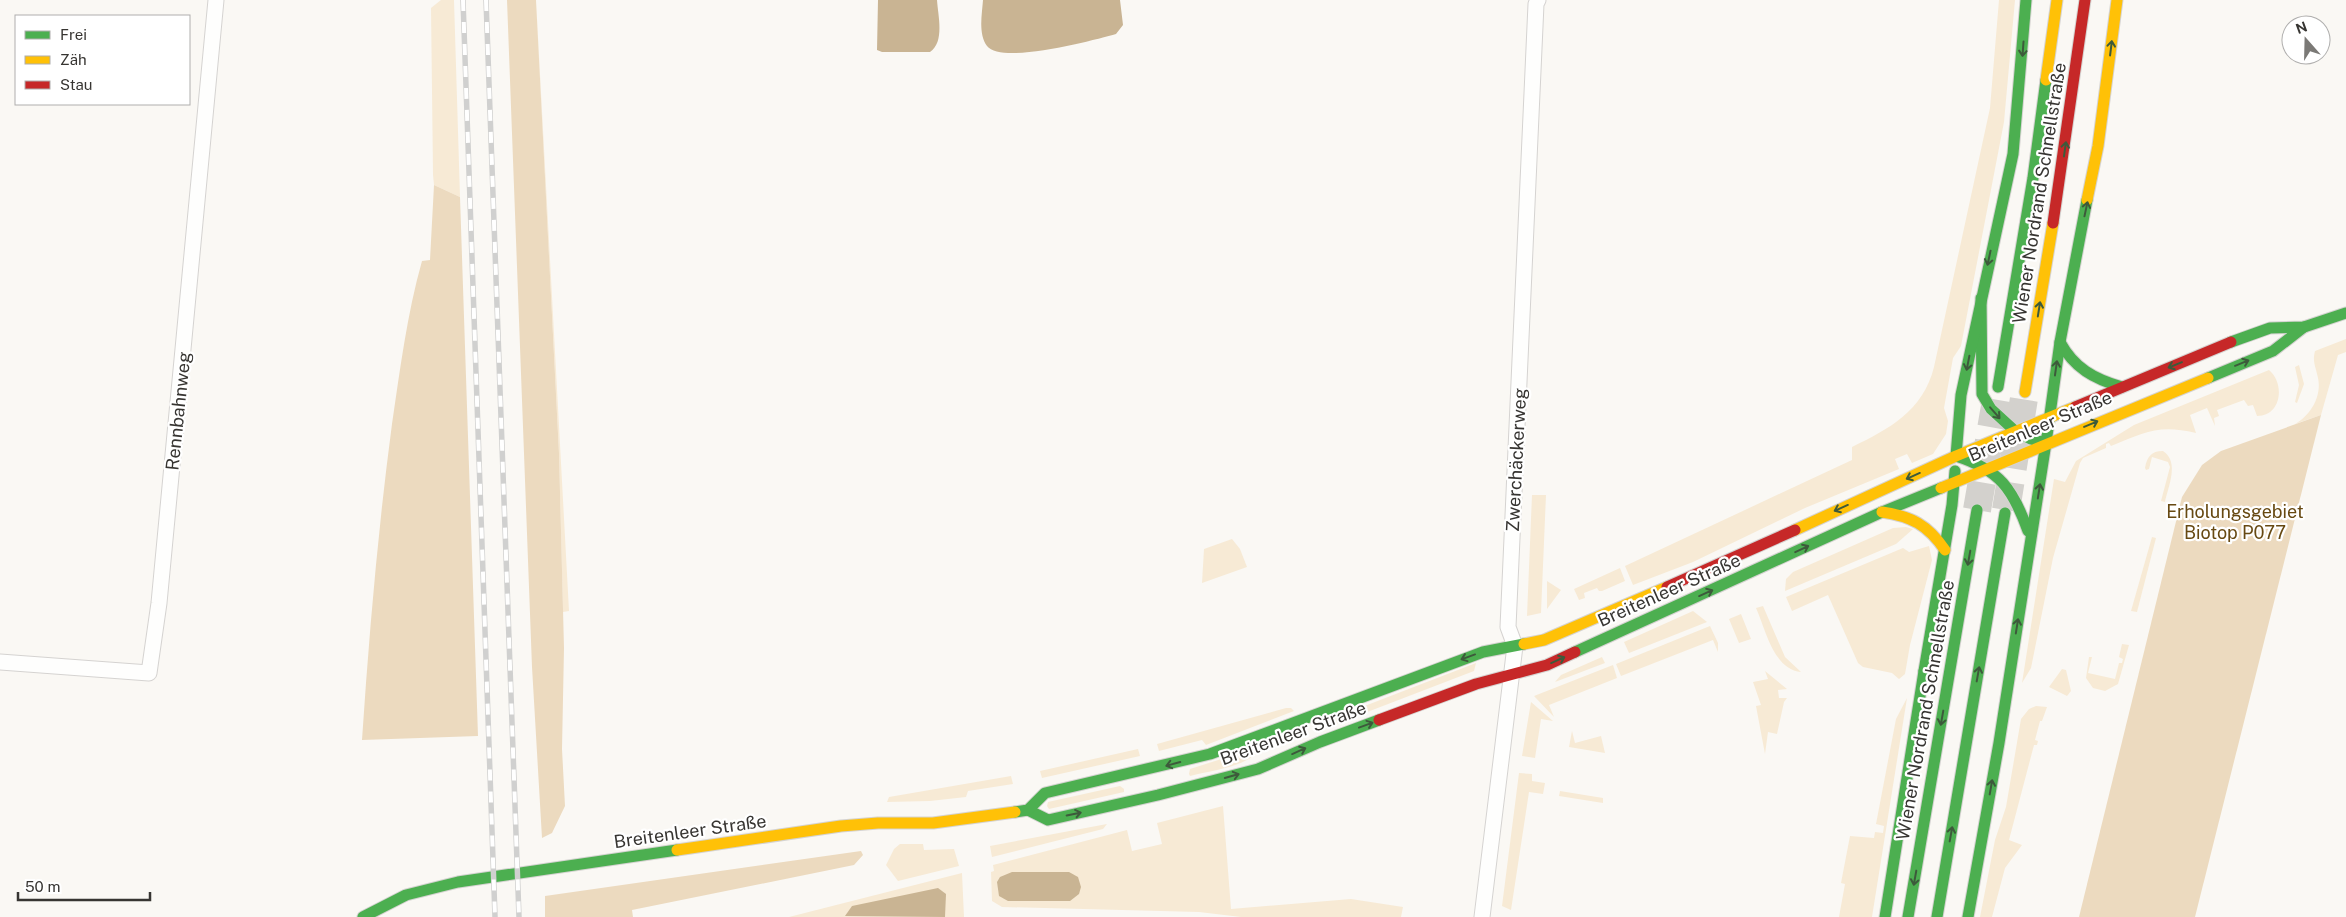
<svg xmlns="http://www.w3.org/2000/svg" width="2346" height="917" viewBox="0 0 2346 917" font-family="'Public Sans',sans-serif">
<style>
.green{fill:#f7ead5}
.forest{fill:#ecdabf}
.water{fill:#c9b493}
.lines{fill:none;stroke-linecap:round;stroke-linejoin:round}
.highway-tunnel{stroke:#d3d1cd;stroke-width:28;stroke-dasharray:28 14;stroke-linecap:butt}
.street-casing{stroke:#d5d3d1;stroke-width:17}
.fast-casing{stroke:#d5d3d1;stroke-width:13}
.slow-casing{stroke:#d5d3d1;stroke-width:13}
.jam-casing{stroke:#d5d3d1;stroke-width:13}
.street{stroke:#fefefd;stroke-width:15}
.fast{stroke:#4caf50;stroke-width:11}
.slow{stroke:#ffc107;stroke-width:11}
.jam{stroke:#c62828;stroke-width:11}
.rail-casing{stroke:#d0d0cf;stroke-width:5.5}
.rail{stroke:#fff;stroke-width:4;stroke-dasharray:11;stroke-linecap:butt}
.oneway{stroke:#3d5a3b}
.labels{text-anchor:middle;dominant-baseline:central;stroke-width:4.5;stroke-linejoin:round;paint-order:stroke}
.street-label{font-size:18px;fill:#373532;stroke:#fff}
.park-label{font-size:18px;fill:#674912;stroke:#fff}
</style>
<rect width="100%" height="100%" fill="#faf8f4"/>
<g class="green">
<path d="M441,0H454L460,197L434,185L433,175L431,8Z"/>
<path d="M536,0L569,611L563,612L559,453Z"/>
<path d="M1999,0H2015L2004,122L1961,346L1953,358L1944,408L1948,421L1946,434L1933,454L1912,463L1907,454L1895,459L1899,469L1805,508L1693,562L1633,585L1625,566L1852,460V447C1889,429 1923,411 1934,367L1990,108Z"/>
<path d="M2346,339V352L2338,355L2321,415L2295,424C2311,415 2322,396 2318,378C2316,367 2312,362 2315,351Z"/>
<path d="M2299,365L2304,384L2297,403L2295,402L2299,385L2295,367Z"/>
<path d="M2269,370C2285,383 2282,416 2257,416L2253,405L2248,406L2244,400L2217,410L2219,416L2214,418L2215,426L2207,408L2190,415L2196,433C2159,424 2145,432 2111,446L2109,443L2106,444V448L2083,458L2080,463L2053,558L2031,668L2022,683L2054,479L2065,482L2076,461L2134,425Z"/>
<path d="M2163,451C2180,462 2168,487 2165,502L2161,501L2170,467L2168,462L2152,457L2149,469L2146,470L2145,468C2147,457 2151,451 2163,451Z"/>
<path d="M1532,495H1546L1541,613L1527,616Z"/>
<path d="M1906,527L1913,529L1896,544L1785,591L1786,579L1793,572L1893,528Z"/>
<path d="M2152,537L2156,538L2137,612L2131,611Z"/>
<path d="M1232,539L1240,549L1247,567L1202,583L1204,549Z"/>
<path d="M1929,546L1932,560L1910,645L1905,674L1899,679L1892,673L1863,667L1858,663L1828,595L1792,611L1786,597L1903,548L1909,552Z"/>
<path d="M1620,568L1625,581L1602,591H1599L1597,588L1584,593L1585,598L1579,600L1574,589Z"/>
<path d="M1547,581L1561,590L1547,609Z"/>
<path d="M1763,606L1785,657L1801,672C1773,669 1766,630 1756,608Z"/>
<path d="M1693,611L1707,622L1629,653L1624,642Z"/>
<path d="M1741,614L1751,639L1739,643L1729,619Z"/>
<path d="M1710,626L1718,643V652L1713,640L1621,676L1616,664Z"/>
<path d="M2122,644L2129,645L2118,684L2105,691L2093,688L2086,678L2089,657H2092L2088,673L2115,679L2119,663H2122L2123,659L2119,657Z"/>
<path d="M1602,657L1605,663L1555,682L1561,675Z"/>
<path d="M1476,663L1474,671L1336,724L1331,722V719Z"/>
<path d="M1613,665L1617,678L1549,705L1554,717L1534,696Z"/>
<path d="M2062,669L2066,670L2071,691L2067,696L2049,687Z"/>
<path d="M1765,671L1787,689L1778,690L1779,698H1787L1784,702L1777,734L1768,732L1765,754L1756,706L1761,705L1753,682L1768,679Z"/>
<path d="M1907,698L1872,917H1839L1845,884L1841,883L1850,836L1874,838L1875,832L1883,833L1884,826L1876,824L1896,719Z"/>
<path d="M1531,702L1553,721L1541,719L1535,758L1522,756Z"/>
<path d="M2036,706L2047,707L2042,721H2040L2035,740L2038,741L2037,745H2034L2009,840L2022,845L2005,868L1992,917H1980L1995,840L2006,807L2021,719L2029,709Z"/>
<path d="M1286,708H1291L1294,711L1206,745L1202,740L1159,751L1157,744Z"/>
<path d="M1572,731L1575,743L1601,736L1605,753L1569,747Z"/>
<path d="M1259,747L1260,750C1244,768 1212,770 1190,776L1189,774L1190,769Z"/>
<path d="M1138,749L1140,756L1042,778L1040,771Z"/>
<path d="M1519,773L1532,774V781L1545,783L1543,794L1529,792L1511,910L1502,906Z"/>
<path d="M1011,776L1013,784L968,791L966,797L930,801L887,802L889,797Z"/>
<path d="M1120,786L1124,789V792L1049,809L1047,806L1048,802Z"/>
<path d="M1560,791L1603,798V803L1559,796Z"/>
<path d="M1223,806L1231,909L1351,899L1403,907L1401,917H1241L1199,912L1002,907L992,901L991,872L994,871L993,865L1127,830L1132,851L1162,844L1157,823Z"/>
<path d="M1107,824L1103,829L992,857L990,846Z"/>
<path d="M900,844H923L924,850L954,849L959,866L898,881L886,865L894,849Z"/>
<path d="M962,873L964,917H789Z"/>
</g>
<g class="forest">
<path d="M507,0H536L559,453L564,648L562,749L565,806L552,833L542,838L532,667Z"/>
<path d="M434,185L460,197L478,736L362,740C369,635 378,529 392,424C400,370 407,314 422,261L430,260Z"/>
<path d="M2321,415L2195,917H2079L2182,497L2202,465L2221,451Z"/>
<path d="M861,851L863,855L854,865L632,910L633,917H545V896Z"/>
</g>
<g class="water">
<path d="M878,0H937C938,16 945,42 930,52H882L877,50Z"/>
<path d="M983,0H1120L1123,25L1116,34C1094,40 1002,65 987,46C978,34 982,14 983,0Z"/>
<path d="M1012,872H1069L1078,877L1081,887L1079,894L1070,901H1008L999,896L997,882L1000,877Z"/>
<path d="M938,888L946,894L945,917L845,916L852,906Z"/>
</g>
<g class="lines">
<g class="highway-tunnel">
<path d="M1977,510L1998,389"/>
<path d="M2006,510L2025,392"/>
</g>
<g class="street-casing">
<g id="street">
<path d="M0,662L149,673L159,603L216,0"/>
<path d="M1482,917L1515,646L1508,627L1536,4L1538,0"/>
</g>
</g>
<g class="fast-casing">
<g id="fast">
<path d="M1981,298L1982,394L1991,409L2015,431L2031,439L2046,443L2060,342L2087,200"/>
<path d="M2060,342C2074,368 2094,379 2122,387"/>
<path d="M2231,342L2270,328L2304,327L2346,313"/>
<path d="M2208,378L2273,351L2304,327"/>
<path d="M1998,387L2033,178L2046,80"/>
<path d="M1956,456L1961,395L2013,154L2026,0"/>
<path d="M1956,456C2000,470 2013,489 2028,531"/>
<path d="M1575,652L1882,512L1941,488"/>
<path d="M1924,671L1952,505L1955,471"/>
<path d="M1028,810L1048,820L1158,795L1258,769L1320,742L1379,720"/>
<path d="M1015,812L1028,810L1045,793L1210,754L1483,652L1524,644"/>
<path d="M363,917L406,895L458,882L677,850"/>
<path d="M1885,917L1924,671"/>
<path d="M1908,917L1977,510"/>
<path d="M1937,917L2005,513"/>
<path d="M1968,917L1999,743L2046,443"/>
</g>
</g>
<g class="slow-casing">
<g id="slow">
<path d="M2046,80L2057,0"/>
<path d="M2087,200L2098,146L2117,0"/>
<path d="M2025,392L2053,223"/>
<path d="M1941,488L2208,378"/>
<path d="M1882,512C1911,516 1928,525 1945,550"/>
<path d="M1795,530L1956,456L2075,407"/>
<path d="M1524,644L1544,640L1667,587"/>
<path d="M677,850L841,826L878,823H933L1015,812"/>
</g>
</g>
<g class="jam-casing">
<g id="jam">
<path d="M2053,223L2085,0"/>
<path d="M2075,407L2231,342"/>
<path d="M1667,587L1795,530"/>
<path d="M1379,720L1476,684L1547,665L1575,652"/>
</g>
</g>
<use href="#street" class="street"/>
<use href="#fast" class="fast"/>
<use href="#slow" class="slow"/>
<use href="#jam" class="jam"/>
<g class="rail-casing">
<g id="rail">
<path d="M463,0L495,917"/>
<path d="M486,0L519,917"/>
</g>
</g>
<use href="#rail" class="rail"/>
</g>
<defs><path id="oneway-shaft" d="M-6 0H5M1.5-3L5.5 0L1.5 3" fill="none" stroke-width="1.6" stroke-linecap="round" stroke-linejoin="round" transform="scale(1.25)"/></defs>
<g class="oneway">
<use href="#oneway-shaft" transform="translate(2111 48) rotate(-83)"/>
<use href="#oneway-shaft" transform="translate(2023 49) rotate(94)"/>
<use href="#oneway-shaft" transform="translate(2065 149) rotate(-82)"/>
<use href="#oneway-shaft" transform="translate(2086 209) rotate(-78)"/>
<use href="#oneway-shaft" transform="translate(1989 258) rotate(102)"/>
<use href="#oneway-shaft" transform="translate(2039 309) rotate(-81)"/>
<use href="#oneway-shaft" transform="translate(1968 363) rotate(101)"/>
<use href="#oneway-shaft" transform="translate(2242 363) rotate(-22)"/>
<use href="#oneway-shaft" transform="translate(2175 365) rotate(158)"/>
<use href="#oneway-shaft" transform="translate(2056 368) rotate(-82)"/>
<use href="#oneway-shaft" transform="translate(1995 413) rotate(49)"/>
<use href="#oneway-shaft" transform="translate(2091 424) rotate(-23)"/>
<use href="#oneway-shaft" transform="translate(1913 476) rotate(156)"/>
<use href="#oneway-shaft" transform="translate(2039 491) rotate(-81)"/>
<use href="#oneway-shaft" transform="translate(1841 508) rotate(156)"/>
<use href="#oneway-shaft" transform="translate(1802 549) rotate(-25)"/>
<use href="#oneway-shaft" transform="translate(1969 558) rotate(100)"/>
<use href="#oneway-shaft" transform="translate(1706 593) rotate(-24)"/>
<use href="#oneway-shaft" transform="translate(2017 626) rotate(-81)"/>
<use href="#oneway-shaft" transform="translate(1468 657) rotate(160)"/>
<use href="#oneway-shaft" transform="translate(1558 660) rotate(-24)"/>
<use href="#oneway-shaft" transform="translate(1978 674) rotate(-80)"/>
<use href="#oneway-shaft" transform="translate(1942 718) rotate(100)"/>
<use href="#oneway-shaft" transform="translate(1366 725) rotate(-20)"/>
<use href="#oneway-shaft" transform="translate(1299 751) rotate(-24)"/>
<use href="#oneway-shaft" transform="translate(1173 764) rotate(165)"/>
<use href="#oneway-shaft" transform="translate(1232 776) rotate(-16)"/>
<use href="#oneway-shaft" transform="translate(1991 787) rotate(-80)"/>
<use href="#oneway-shaft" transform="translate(1074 814) rotate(-12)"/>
<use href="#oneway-shaft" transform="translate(1951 834) rotate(-80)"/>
<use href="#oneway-shaft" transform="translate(1915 878) rotate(100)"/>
</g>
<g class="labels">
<g class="street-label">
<text transform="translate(2039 193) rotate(-81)">Wiener Nordrand Schnellstraße</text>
<text transform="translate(178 411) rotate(-84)">Rennbahnweg</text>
<text transform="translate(2040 426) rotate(-23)">Breitenleer Straße</text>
<text transform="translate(1516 460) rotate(-87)">Zwerchäckerweg</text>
<text transform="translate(1669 590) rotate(-24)">Breitenleer Straße</text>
<text transform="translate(1925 710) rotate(-80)">Wiener Nordrand Schnellstraße</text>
<text transform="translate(1293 733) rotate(-20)">Breitenleer Straße</text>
<text transform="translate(690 831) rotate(-8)">Breitenleer Straße</text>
</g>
<g class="park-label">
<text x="2235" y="511">Erholungsgebiet<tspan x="2235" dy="21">Biotop P077</tspan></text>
</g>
</g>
<rect x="15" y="15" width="175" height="90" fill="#ffffff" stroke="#afaead"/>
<rect x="25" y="31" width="25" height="8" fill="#4caf50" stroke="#afaead"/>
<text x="60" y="40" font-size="15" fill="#373532">Frei</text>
<rect x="25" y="56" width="25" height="8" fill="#ffc107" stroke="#afaead"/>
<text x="60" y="65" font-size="15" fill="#373532">Zäh</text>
<rect x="25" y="81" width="25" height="8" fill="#c62828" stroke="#afaead"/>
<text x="60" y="90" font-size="15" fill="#373532">Stau</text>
<g transform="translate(2306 40) rotate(340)"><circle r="24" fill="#ffffff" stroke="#afaead"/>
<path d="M0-4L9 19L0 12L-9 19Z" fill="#7b7976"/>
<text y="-8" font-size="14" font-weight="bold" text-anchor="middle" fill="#373532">N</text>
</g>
<path d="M18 892v8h132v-8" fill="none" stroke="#373532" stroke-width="2.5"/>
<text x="25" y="892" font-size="15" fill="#373532" stroke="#ffffff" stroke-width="4" paint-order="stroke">50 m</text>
</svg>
